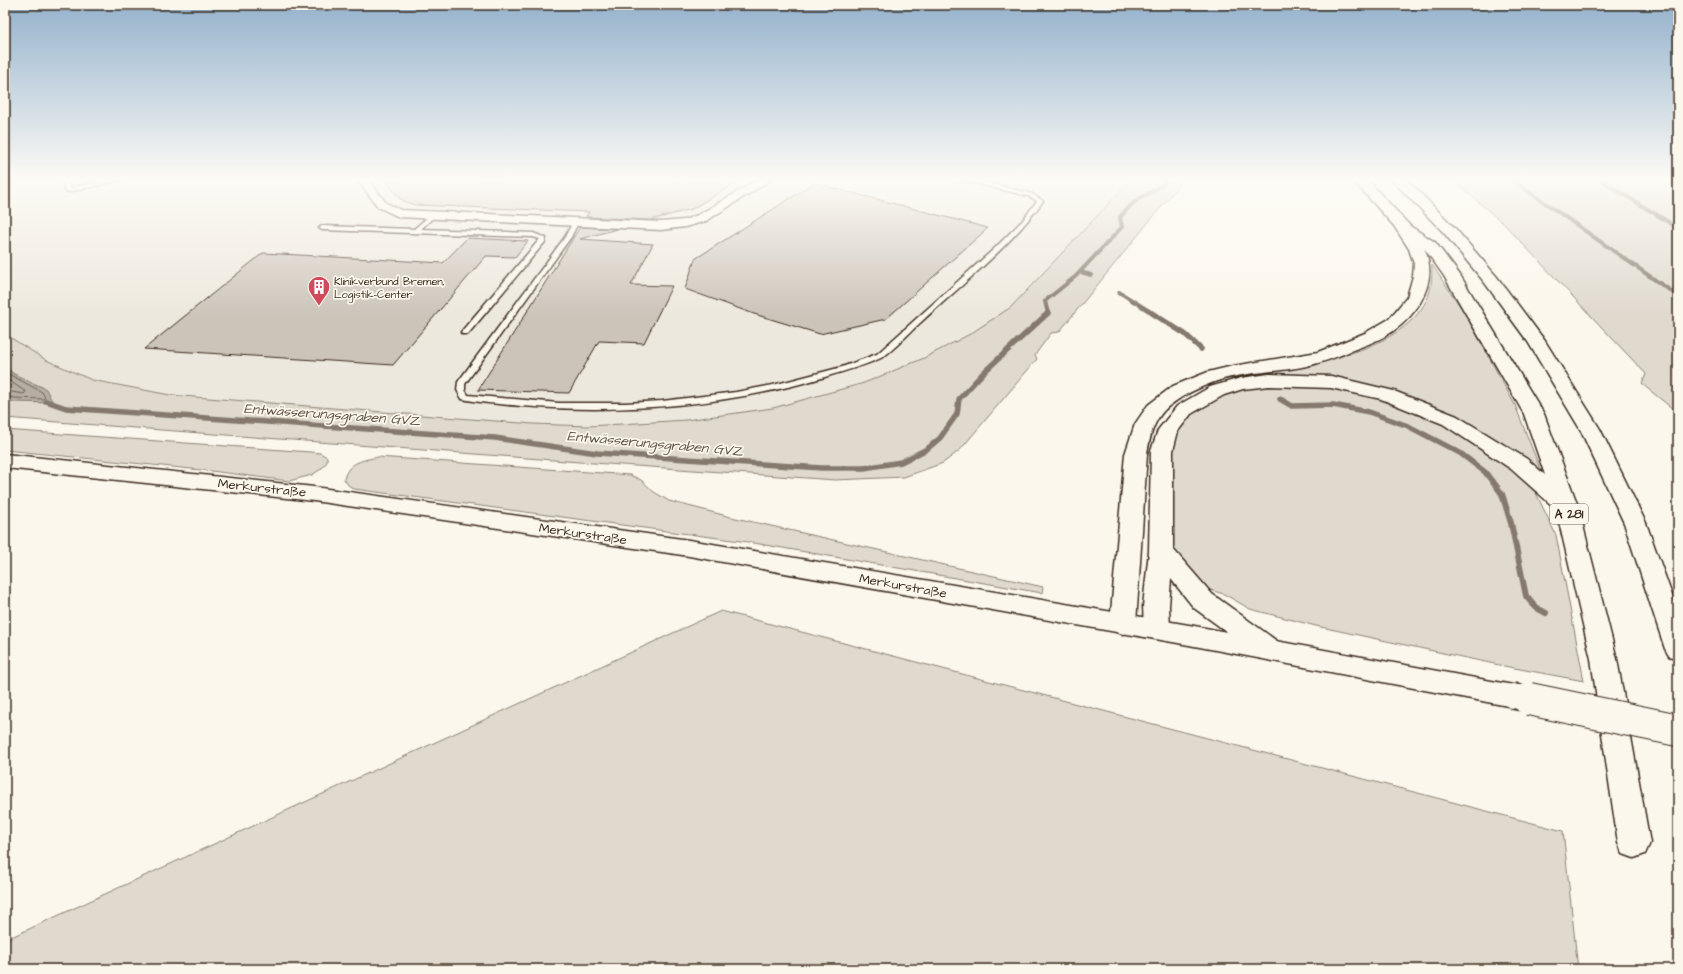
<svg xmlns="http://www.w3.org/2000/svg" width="1683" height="974" viewBox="0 0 1683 974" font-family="'Architects Daughter',sans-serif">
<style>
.built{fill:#ede8dd}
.green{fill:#dfd9ce;stroke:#8d8276}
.water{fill:#b6aea2;stroke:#85796d}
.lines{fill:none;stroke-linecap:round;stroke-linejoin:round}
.shore{stroke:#6c5f53;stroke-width:1}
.stream-far2{stroke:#85796d;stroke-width:4}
.stream-far1{stroke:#85796d;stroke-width:5.5}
.stream{stroke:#85796d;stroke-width:6}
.building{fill:#ccc4b9;stroke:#3b2a1e}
.service-casing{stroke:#3b2a1e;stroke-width:3}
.minor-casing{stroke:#3b2a1e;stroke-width:3}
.tertiary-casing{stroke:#3b2a1e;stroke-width:3}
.motorway-casing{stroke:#3b2a1e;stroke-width:3}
.service{fill:#fbf7ec;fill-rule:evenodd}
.minor{fill:#fbf7ec;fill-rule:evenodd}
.tertiary{fill:#fbf7ec;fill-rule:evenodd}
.motorway{fill:#fbf7ec;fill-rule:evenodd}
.tertiary-bridge-far1-casing{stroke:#3b2a1e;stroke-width:28;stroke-linecap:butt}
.tertiary-bridge-casing{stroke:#3b2a1e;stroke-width:34;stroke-linecap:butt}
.tertiary-bridge-far1{stroke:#fbf7ec;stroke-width:24}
.tertiary-bridge{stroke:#fbf7ec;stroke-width:32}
.labels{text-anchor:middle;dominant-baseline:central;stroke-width:3.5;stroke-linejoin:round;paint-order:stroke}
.far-poi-label{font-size:11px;fill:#3b2a1e;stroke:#fbf7ec;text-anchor:start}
.shield{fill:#fbf7ec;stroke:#75685c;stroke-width:1}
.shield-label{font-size:12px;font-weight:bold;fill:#3b2a1e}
.street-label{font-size:13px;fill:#3b2a1e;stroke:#fbf7ec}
.water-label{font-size:14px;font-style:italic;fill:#605246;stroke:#fbf7ec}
</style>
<rect width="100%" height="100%" fill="#fbf7ec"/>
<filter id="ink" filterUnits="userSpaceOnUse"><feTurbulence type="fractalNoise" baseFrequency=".025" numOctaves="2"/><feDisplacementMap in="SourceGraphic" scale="8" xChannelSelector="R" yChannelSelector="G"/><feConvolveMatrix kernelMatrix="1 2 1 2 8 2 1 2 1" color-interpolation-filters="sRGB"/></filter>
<g filter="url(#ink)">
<path class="built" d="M5,179H1137L1018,309L876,389L702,428L533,424L170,395L92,380L46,360L11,338L5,330Z"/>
<g class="green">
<path d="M1132,179H1184L1059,332L1051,333L1035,355L1037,359L960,450L943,463L904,477L835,480L579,462L5,418V399L13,402L45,389L14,374L5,367V330L11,338L46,360L92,380L170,395L533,424L589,426L686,420L773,408L864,383L924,358L970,334L1011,307Z"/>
<path d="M1452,179H1678V413L1642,384L1646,374L1504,224Z"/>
<path d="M1432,265L1466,315L1515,405L1546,484L1517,457L1382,390L1249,376C1302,366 1400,353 1426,301C1432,290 1432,277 1432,265Z"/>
<path d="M1295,385L1349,390L1409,407L1460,431L1502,460L1536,493L1556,535L1584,681L1504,666L1316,626L1250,609L1224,594L1210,590L1203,591L1195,586L1169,543L1171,448L1181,422L1205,402L1247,388Z"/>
<path d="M5,430L310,452L320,453L327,457V462L321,469L312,475L289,481L211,471L5,450Z"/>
<path d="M378,457L630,475L641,480L654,492L669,501L731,517L1043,587L1042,593L748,542L354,489L348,485L344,479C348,462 363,460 378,457Z"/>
<path d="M721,611L1563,831L1578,969H5V940Z"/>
</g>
<path class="water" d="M5,367L14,374L46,389L53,403L13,402L5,399Z"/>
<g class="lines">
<g class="shore">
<path d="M5,372L42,392L45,397L43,399L14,398L5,396"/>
<path d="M5,378L26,392L24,394L5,391"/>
</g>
<g class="stream-far2">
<path d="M1511,179L1678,296"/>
<path d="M1599,179L1678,228"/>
<path d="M1081,272L1091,275"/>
<path d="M1119,292L1154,314"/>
<path d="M1048,314L1045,301L1076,276L1122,227L1120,217C1125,212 1130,205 1136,201C1147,193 1159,190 1168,179"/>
</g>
<g class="stream-far1">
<path d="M1152,313L1185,334L1201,349"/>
<path d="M1280,399L1292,406L1333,405L1369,412L1408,426L1460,453L1485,472L1494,484"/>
<path d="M46,401L66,408L495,438L597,453L822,468H864L901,462L927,449L940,438L957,414L959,399L983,373L1048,313"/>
</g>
<path class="stream" d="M1494,483L1502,494L1511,523L1526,596L1535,607L1546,613"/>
</g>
<g class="building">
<path d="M385,179H742L692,209L651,220L586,217L589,212L415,205L406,202L399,198Z"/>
<path d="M814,183L988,228L886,319L820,334L754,314L685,289L695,259Z"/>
<path d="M580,227L617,229L580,239L653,244L631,285L672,286L644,343L599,341L569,393L478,390Z"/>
<path d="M467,238L528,241L515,257L486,256L393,365L144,349L263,253L443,263Z"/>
</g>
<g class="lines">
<g class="service-casing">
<g id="service">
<path d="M62,179H68L70,188L114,179H126L68,192L65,190Z"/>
<path d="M949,179H974L1032,194L1043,201C1009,248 962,284 920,323C911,331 891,353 881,358C864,366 844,371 825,377C728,406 622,414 521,406C501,404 481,403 462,399L457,390L458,382L565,237L574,220L576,219L579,221L571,237L465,384V390L468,395L559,403H625L662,401L736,392L773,385L842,367L877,354L995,248L1023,220L1037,201L1028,196L974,183Z"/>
<path d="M434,212L436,213V215L421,229L533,233L546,238L545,242L468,334H462L461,332L540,239L533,237L322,230L319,228L322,226L414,229Z"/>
</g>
</g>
<g class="minor-casing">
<path id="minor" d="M357,179H368L386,203L401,210L661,222L684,220L698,215L759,179H772L706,221L685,227L661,230L399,217L378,207Z"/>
</g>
<g class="tertiary-casing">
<path id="tertiary" d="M5,454L314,487L689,540L1189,625L1513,685L1523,688L1527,696L1523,704L1513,707L1189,645L689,556L314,501L5,468Z"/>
</g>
<g class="motorway-casing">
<g id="motorway">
<path d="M1352,179H1367L1410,226L1435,242L1460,275L1544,414L1578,506L1617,659L1650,843L1645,854L1634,858L1623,854L1618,843L1591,659L1556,509L1511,469L1443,424L1381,399L1331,388L1269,386L1243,389L1224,395L1191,414L1178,431L1173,451V549L1212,594L1281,644L1285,651L1281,658L1272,661L1263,658L1194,608L1171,579L1169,606L1170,629L1166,636L1157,639L1148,636L1144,629L1143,606L1149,551L1151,451L1158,430L1177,406L1210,387L1241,378L1269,374L1331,376L1394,391L1457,416L1527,459L1545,475L1524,414L1444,276L1424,248C1433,267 1430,285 1420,303C1405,327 1384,339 1358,348C1341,355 1325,362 1307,366C1278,372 1248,372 1220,380C1202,386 1184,394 1169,406C1154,418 1150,436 1147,454L1136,624L1132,631L1123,634L1114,631L1110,624L1125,454L1135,424L1148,405L1173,386L1208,372L1233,366L1318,352L1365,333L1389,319L1407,297L1413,276L1414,264L1409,249L1394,226Z"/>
<path d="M1391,179H1406L1454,227L1497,277L1545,341L1600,429L1646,523L1678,612V659L1669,656L1665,649L1624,523L1580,429L1528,342L1485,283L1444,233Z"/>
</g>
</g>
<use href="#service" class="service"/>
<use href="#minor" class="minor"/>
<use href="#tertiary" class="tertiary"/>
<use href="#motorway" class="motorway"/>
<g class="tertiary-bridge-far1-casing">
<path id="tertiary-bridge-far1" d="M1513,696L1534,700"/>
</g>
<g class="tertiary-bridge-casing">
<path id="tertiary-bridge" d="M1529,699L1678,730"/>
</g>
<use href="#tertiary-bridge-far1" class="tertiary-bridge-far1"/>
<use href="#tertiary-bridge" class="tertiary-bridge"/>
</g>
</g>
<linearGradient id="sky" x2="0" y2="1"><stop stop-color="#94b2cc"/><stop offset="0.57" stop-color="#fdfbf6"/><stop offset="1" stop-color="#fdfbf6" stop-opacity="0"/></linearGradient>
<rect width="1683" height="316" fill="url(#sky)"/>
<defs>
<g id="building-pin" transform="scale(1.15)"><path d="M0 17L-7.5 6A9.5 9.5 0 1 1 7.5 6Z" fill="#d1495b" stroke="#fbf7ec"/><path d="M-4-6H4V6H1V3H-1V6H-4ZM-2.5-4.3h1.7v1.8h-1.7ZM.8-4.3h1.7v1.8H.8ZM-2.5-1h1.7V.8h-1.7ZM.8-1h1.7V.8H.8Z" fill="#fff"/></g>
</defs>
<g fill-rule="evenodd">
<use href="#building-pin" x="319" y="287"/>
</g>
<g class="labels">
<g class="far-poi-label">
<text x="334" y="281">Klinikverbund Bremen,<tspan x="334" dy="13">Logistik-Center</tspan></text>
</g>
<rect class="shield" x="1550" y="504" width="38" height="20" rx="3"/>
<g class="shield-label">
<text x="1569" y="514">A 281</text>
</g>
<g class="street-label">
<text transform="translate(262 488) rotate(6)">Merkurstraße</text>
<text transform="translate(583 534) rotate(8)">Merkurstraße</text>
<text transform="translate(903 586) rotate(10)">Merkurstraße</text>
</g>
<g class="water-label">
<text transform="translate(332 415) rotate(4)">Entwässerungsgraben GVZ</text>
<text transform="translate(655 444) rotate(5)">Entwässerungsgraben GVZ</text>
</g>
</g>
<rect width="1683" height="974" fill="none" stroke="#fbf7ec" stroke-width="20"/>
<rect x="10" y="10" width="1663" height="954" fill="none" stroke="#3b2a1e" stroke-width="1.5" filter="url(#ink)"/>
</svg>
